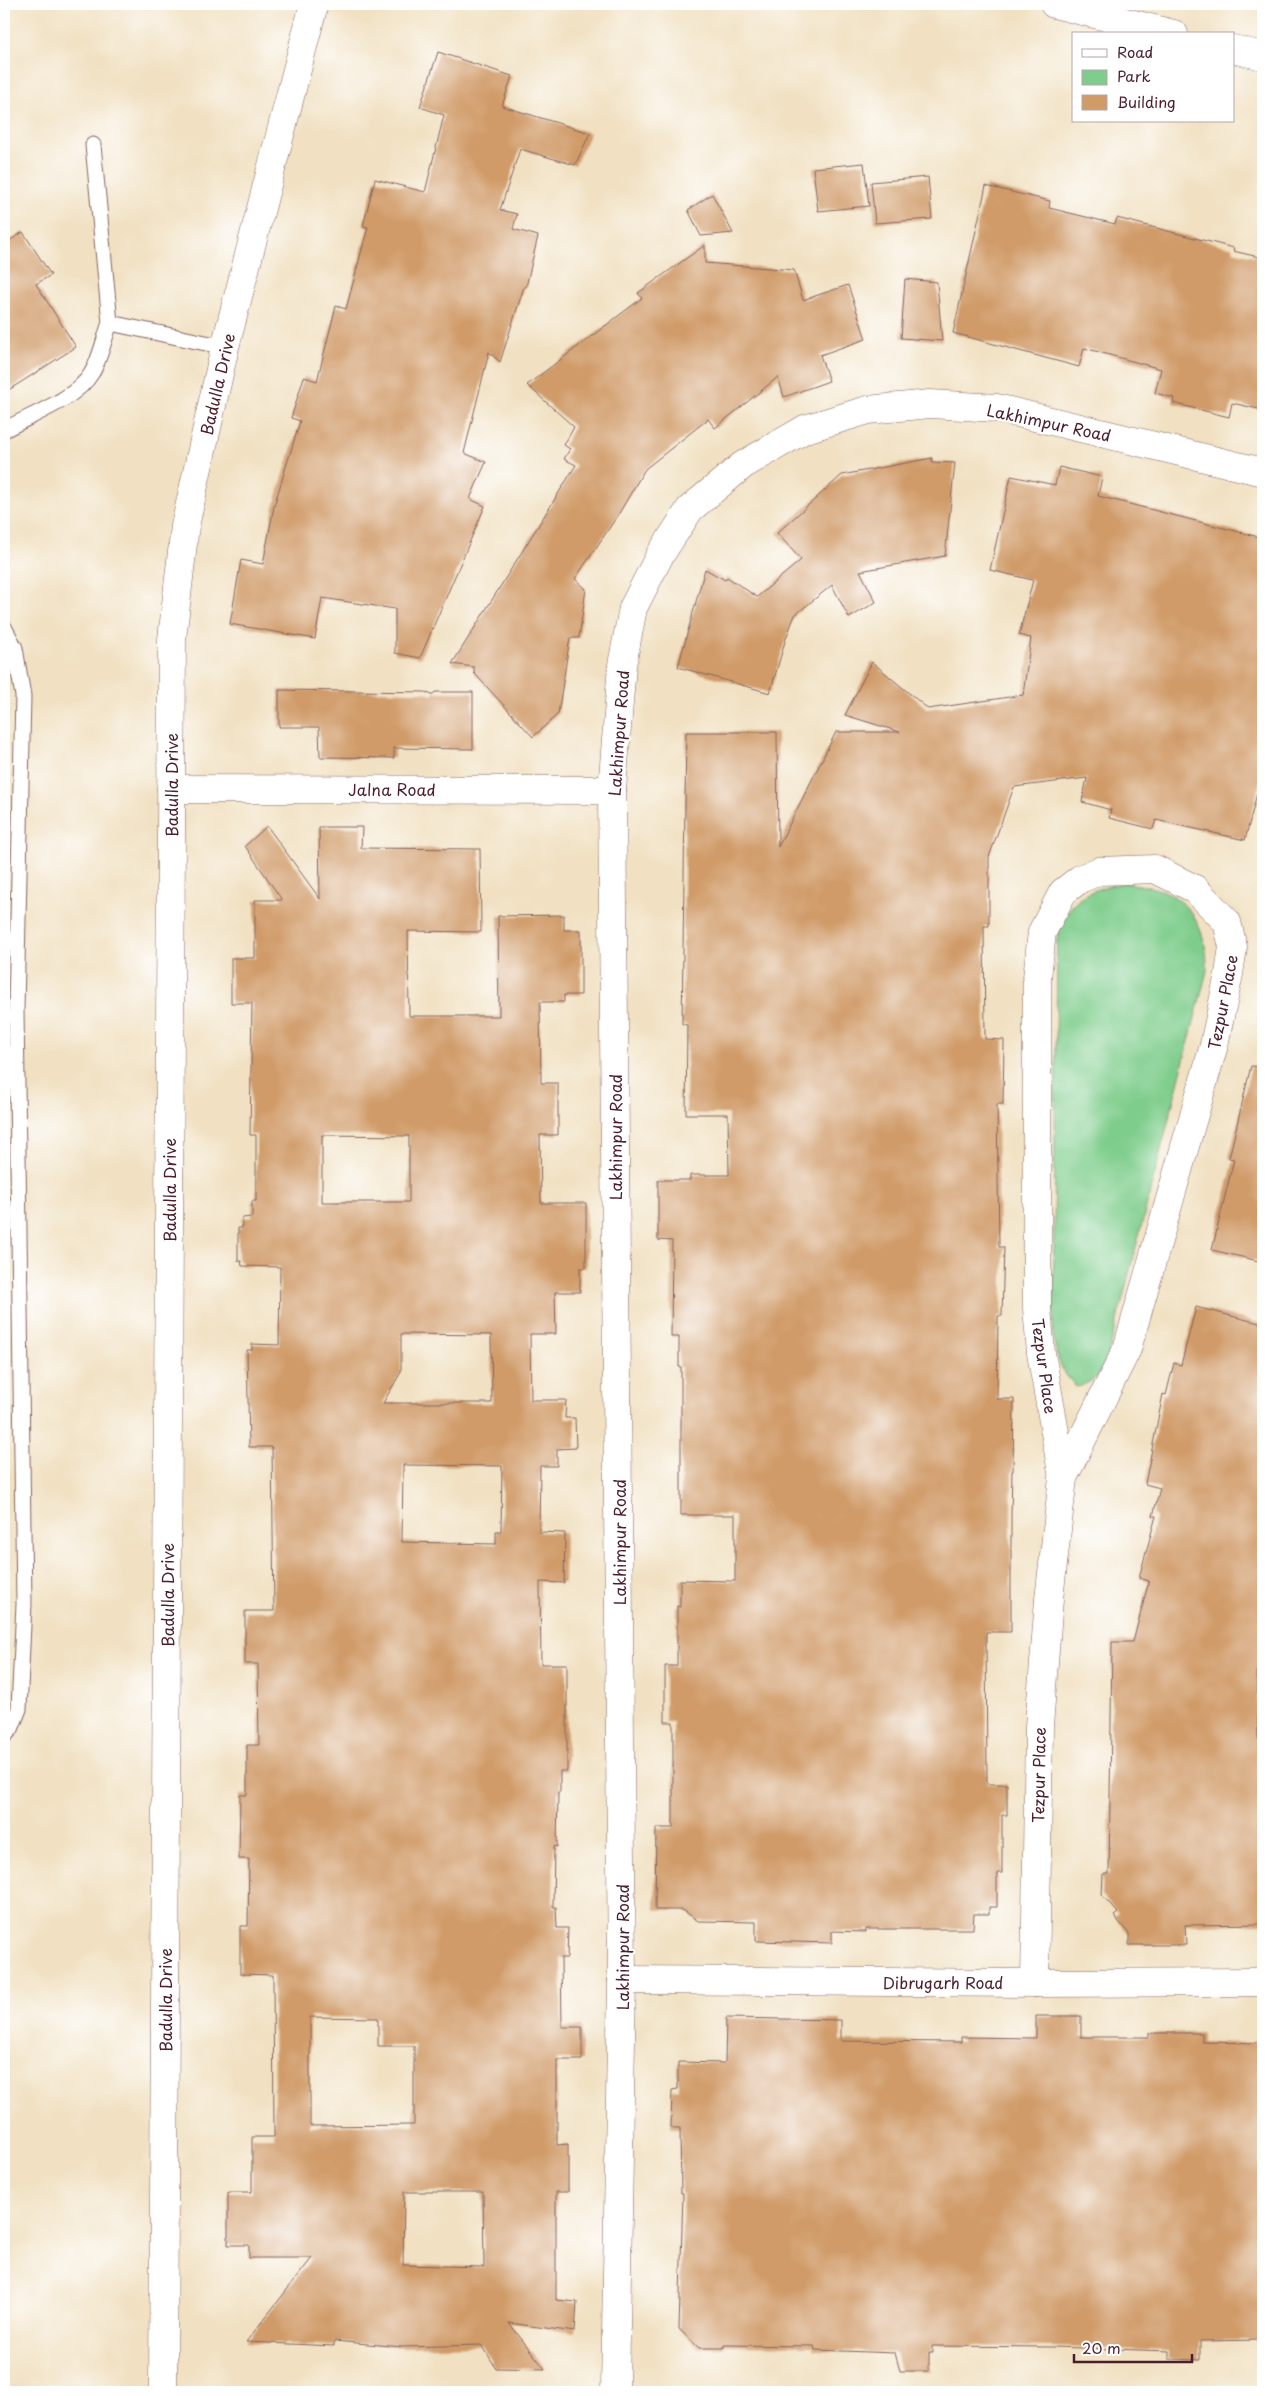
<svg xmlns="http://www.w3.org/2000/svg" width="1267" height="2396" viewBox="0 0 1267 2396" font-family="'Playpen Sans',sans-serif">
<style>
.green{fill:#7fcd8c;stroke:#64765c}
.building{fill:#d09b69;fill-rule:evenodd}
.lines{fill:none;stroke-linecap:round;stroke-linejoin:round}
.lane-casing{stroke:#846360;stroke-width:17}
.street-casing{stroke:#846360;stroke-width:29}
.secondary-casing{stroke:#846360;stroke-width:29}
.lane{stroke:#fff;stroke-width:15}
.street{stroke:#fff;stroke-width:28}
.secondary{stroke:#fff;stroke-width:28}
.labels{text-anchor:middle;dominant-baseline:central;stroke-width:4.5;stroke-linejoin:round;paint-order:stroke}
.street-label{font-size:16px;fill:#4a1f2b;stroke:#fff}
</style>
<rect width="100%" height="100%" fill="#fff"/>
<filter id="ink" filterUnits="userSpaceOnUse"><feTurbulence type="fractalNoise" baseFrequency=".02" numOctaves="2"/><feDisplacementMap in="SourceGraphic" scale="10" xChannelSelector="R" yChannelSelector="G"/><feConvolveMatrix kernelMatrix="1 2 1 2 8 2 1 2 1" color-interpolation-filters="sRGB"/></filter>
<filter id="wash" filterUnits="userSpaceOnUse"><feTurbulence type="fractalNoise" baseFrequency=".0096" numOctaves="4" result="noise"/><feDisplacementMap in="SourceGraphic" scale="20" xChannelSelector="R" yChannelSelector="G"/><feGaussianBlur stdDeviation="1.12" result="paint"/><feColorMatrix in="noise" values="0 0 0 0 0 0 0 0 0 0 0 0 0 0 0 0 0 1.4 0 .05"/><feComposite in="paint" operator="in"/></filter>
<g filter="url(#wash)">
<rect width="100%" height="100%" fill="#f1e1c2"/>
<path class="green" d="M1124,883C1139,885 1157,887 1170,894C1198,911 1208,941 1207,971L1105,1367C1097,1378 1090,1384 1076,1386C1060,1372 1057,1356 1053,1336L1057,939C1067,900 1086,889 1124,883Z"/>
<g id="blocks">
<g class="building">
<path d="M438,52L512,76L502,106L590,133L575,165L520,149L500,210L517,214L513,229L538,236L526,287H524L500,362L489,352L464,453L486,462L470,499L485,506L420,658L395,653V609L322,598L315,639L230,624L241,560L263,564L274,506L300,421L291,418L304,377L317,381L336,306L346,309L368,227L363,226L375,179L425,192L444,115L420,107Z"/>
<path d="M864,163L869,206L818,211L813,168Z"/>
<path d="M928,177L932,219L875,223L871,182Z"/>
<path d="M986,186L1050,201L1049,208L1115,224L1117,218L1234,248L1233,251L1263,258V410L1232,403L1229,417L1173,403L1174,398L1155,393L1161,369L1084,348L1079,367L953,333Z"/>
<path d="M712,194L733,233L701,236L688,210Z"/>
<path d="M23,232L51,275L36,284L76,347L4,393V233L9,241Z"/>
<path d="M705,245V263L794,270L803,300L848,285L866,339L820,355L829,381L784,397L778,377L715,428L708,419L645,469L618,515L575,579L586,589L579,638H570L558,714L533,737L474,673V667L452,664L576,465L564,459L570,449L564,445L574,427L527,385L642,298L638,293Z"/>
<path d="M905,279L937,282L942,341L901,338Z"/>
<path d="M932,458V462L955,463L945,556L860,571L876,602L849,618L832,585L795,615L786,638L770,693L678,667L705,569L725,580L727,577L757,597L801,560L777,533L842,475Z"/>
<path d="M1059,467L1102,477L1098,496L1263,538V770L1245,840L1156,820L1153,829L1109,818L1111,810L1082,802L1087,778L1014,787L989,857V926H984L985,1039L1004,1040L1003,1104H997L999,1247H1004L1002,1316H998L997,1399H1014L1013,1471H1012L1011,1515V1632H986L987,1784H1007V1815H1002V1873H997V1907H989V1914H974L973,1929H866V1932L832,1931V1943L756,1941V1922L698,1921L683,1910H655L656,1828H673V1722H665V1666H677V1606L680,1607V1580L735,1581V1515H681V1367H679V1337H671L672,1241L658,1240V1180H690V1175H729L728,1114H686L687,1025L682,1024L686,732H777L778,847L836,732H900L845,715L872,662L928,709L1023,695L1031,638L1019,635L1033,580L990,570L1011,476L1055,485Z"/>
<path d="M279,690L425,692L432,695L435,692H473V749L394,748V758L320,757L319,727H279Z"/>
<path d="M267,826L320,899L319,827H362L361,848L480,849L481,932L408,931L409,1016H499L498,916L564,915V930H581V995H564V1002H540L541,1083H558V1135H540L541,1203H586V1268H580V1292H555L556,1334H530L531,1400H566L565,1418H575L576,1448L557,1449V1466H540L539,1532L565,1533L564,1583L540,1582L541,1664H567V1771H560V1792H558L557,1847L554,1846L553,1907H556L557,1928H568L567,1958H561L562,2027H582V2060H557V2145L568,2144V2192H556V2300L577,2302L575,2332L509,2323L545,2369L496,2368L482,2345L402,2347L334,2341V2346L246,2342L312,2258H249V2245H228V2192H252V2137H274L273,1975L240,1974V1926H248L249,1859H239L240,1795H247V1745H259L258,1664H245V1611H274L272,1447H249L247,1350H252V1344L279,1345L280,1267L242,1266L241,1261H238V1228H242V1218L252,1217V1201H256V1135H250L252,1003H231V958H255V900H282L245,846ZM322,1135L409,1136V1202H322ZM401,1334L491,1335L492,1403H383L401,1372ZM403,1465L502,1466L501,1531H496V1544L402,1542ZM310,2017L378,2018V2046H414V2125L310,2126ZM404,2192H483L484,2267L403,2265Z"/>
<path d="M1251,1066L1263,1067V1262L1212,1250L1234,1159L1229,1158Z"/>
<path d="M1196,1307L1263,1324V1643L1257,1669L1258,1739H1263V1924L1185,1925L1186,1945H1129V1934L1114,1916L1118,1913L1102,1895L1103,1874H1109L1112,1642H1133L1149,1581L1139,1578L1156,1516H1153L1160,1488L1145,1484L1163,1394L1166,1395L1174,1363L1181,1365Z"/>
<path d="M1036,2016H1081V2037H1149V2033H1202V2042L1263,2043V2340L1200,2341V2360L1169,2359V2351L1053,2347L932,2346V2353H929V2371H900L895,2353L815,2350L814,2346L724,2345V2348H699L679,2329L683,2193H681L680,2128H671L672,2090L678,2089V2062L725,2063L726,2018L841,2020V2041L961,2042V2037L1036,2038Z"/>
</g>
</g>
</g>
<g filter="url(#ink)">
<use href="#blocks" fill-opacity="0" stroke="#846360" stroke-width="1"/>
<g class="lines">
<g class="lane-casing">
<g id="lane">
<path d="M93,145L110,323L225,347"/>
<path d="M4,430C29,416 76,399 91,374C100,360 104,339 110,323"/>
<path d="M4,627L15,648L23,696L16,1009L24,1604L19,1709L11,1729L4,1736"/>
</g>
</g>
<g class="street-casing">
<g id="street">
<path d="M1054,4L1174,34"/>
<path d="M1233,49L1263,56"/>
<path d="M171,789L612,790"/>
<path d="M1155,869L1195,889L1227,922L1233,947L1229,974L1214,1045L1127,1349L1063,1478L1041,1353L1037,1308V978L1042,932L1063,892L1080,879L1099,871Z"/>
<path d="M622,1980L1035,1983L1263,1982"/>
<path d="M1035,1983L1039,1726L1049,1599L1063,1478"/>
<path d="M615,2392L622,1980L612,790L622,665L633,608L660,555L690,509L743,465L805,429L868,410L930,404L997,408L1263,472"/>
</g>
</g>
<g class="secondary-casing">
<path id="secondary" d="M163,2392L172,639L185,526L225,347L314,4"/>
</g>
<use href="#lane" class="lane"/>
<use href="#street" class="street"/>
<use href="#secondary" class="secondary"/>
</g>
</g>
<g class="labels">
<g class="street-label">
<text transform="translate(217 384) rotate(-77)">Badulla Drive</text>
<text transform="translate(1049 422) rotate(12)">Lakhimpur Road</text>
<text transform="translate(618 733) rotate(-86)">Lakhimpur Road</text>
<text transform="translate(171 785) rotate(-90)">Badulla Drive</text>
<text x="392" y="789">Jalna Road</text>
<text transform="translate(1222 1002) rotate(-79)">Tezpur Place</text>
<text transform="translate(615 1137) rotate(-90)">Lakhimpur Road</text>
<text transform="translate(169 1190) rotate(-90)">Badulla Drive</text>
<text transform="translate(1045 1366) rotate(82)">Tezpur Place</text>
<text transform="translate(619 1542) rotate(-90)">Lakhimpur Road</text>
<text transform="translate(167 1595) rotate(-90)">Badulla Drive</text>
<text transform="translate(1038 1775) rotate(-89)">Tezpur Place</text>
<text transform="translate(622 1947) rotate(-90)">Lakhimpur Road</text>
<text x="943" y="1982">Dibrugarh Road</text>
<text transform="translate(165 2000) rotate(-90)">Badulla Drive</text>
</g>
</g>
<rect width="1267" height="2396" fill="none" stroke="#fff" stroke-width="20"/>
<rect x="1072" y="32" width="162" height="90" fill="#ffffff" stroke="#b7a5aa"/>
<rect x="1082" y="49" width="25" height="8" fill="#ffffff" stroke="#b7a5aa"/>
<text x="1117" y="58" font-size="15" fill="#4a1f2b">Road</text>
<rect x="1082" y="70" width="25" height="15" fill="#7fcd8c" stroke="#b7a5aa"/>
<text x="1117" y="82" font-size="15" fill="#4a1f2b">Park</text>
<rect x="1082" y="95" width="25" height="15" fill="#d09b69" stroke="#b7a5aa"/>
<text x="1117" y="108" font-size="15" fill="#4a1f2b">Building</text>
<path d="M1074 2354v8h118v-8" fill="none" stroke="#4a1f2b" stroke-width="2.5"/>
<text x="1082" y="2354" font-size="15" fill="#4a1f2b" stroke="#ffffff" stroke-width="4" paint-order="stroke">20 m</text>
</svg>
